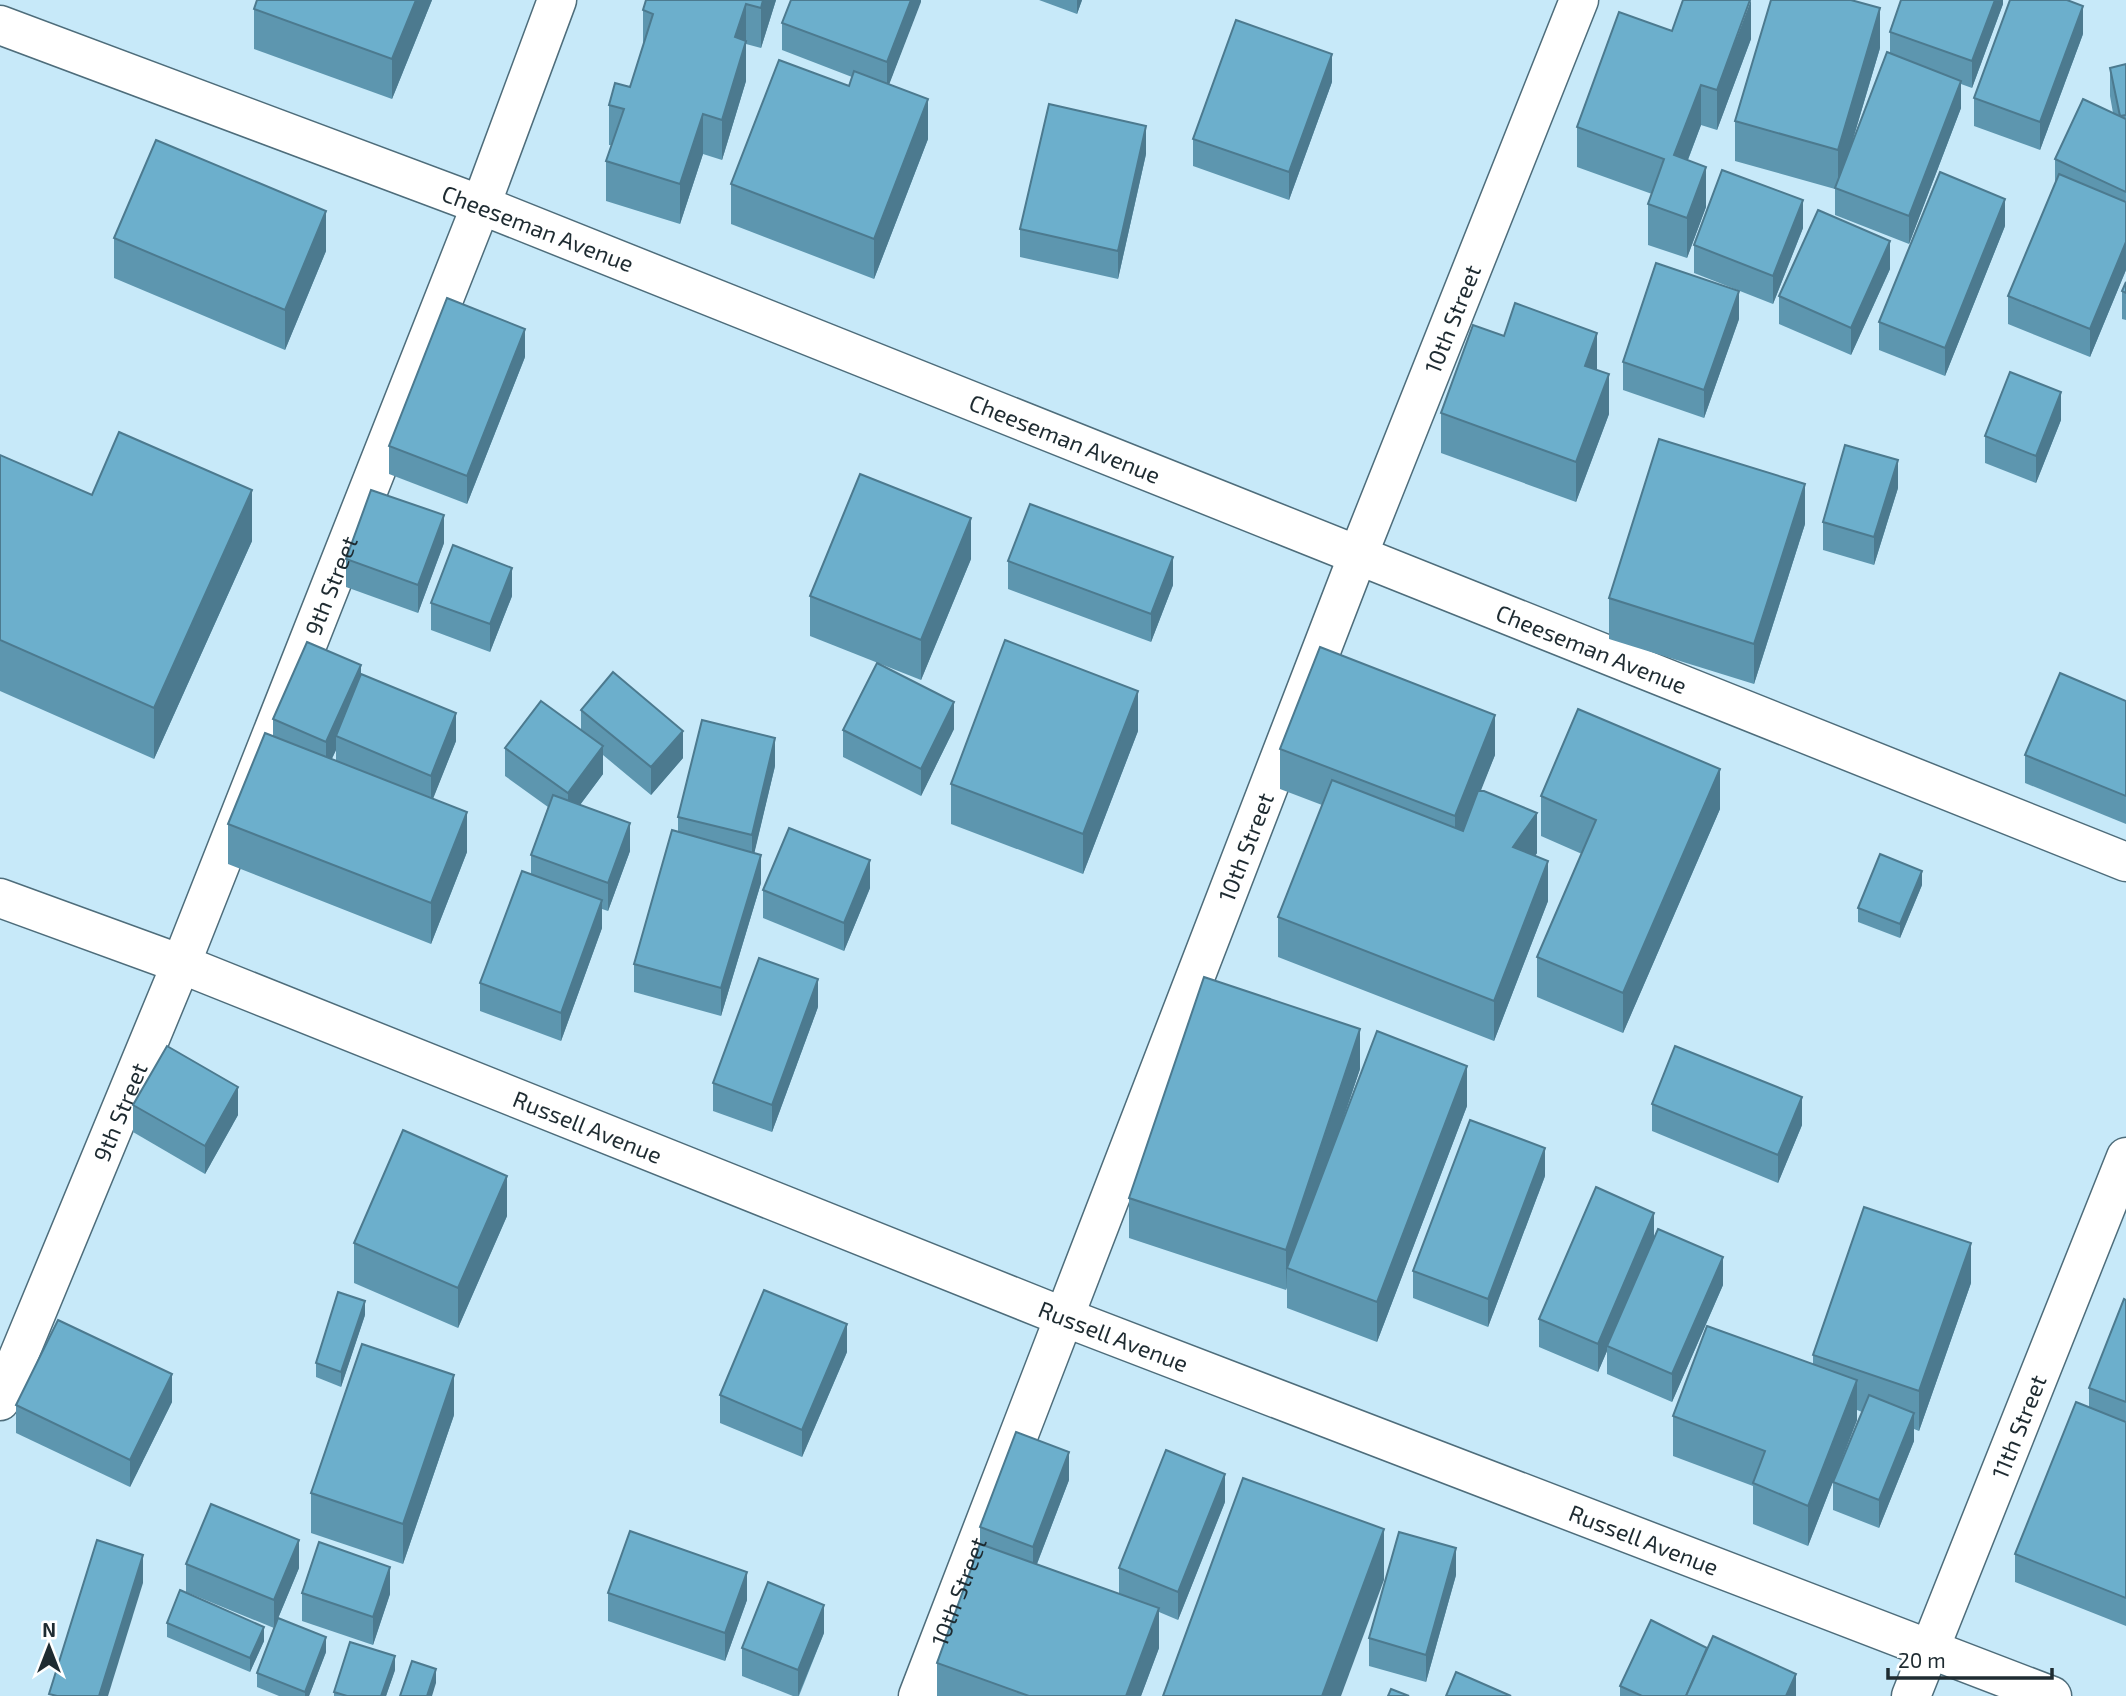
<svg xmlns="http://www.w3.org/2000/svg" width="2126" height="1696" viewBox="0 0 2126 1696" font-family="'Exo 2',sans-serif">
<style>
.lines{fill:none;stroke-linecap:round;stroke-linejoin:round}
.minor-casing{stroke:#4e6d7b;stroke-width:41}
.tertiary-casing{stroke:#4e6d7b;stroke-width:41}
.minor{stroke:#fff;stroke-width:38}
.tertiary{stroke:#fff;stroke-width:38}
.wall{fill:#5d96af;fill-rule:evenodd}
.shaded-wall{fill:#4c7a8f}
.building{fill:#6cafcc;stroke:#4c7a8f;stroke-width:2}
.labels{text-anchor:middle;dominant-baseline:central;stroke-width:7;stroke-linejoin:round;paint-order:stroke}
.street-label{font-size:23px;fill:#1e2b31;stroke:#fff}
</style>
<rect width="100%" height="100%" fill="#c7e9f9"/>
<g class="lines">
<g class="minor-casing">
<g id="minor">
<path d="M0,25L481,205L557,0"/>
<path id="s1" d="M181,964L1064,1317L2052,1696"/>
<path id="s2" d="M918,1696L1358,555L1579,0"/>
<path id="s3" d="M1911,1696L2126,1157"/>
</g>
</g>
<g class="tertiary-casing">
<g id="tertiary">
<path d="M0,898L181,964"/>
<path id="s4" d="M0,1401L181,964L481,205L2126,862"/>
</g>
</g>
<use href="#minor" class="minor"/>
<use href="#tertiary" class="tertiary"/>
</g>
<g class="wall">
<path d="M257,0H432L392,99L254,49V9Z"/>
<path d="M646,0H776L761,48L746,44V81L722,160L703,154L680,224L606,201V161L611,145H609V105L630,87L643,48V10Z"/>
<path d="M921,0L889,84L928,139L874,279L731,224V184L849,86L852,77L782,50V23Z"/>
<path d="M1039,0H1082L1077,14Z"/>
<path d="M2003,0V4L1972,88L1961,84V108L1909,244L1835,215V189L1735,161V121L1880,48L1850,149L1890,53V32Z"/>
<path d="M1672,31L1751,39L1717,130L1701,125L1688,160L1706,207L1687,258L1648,245V204L1652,194L1577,167V127Z"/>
<path d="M2083,34L2040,150L1974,126V98Z"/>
<path d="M2126,64V270L2090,357L2008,324V296L2055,183V159L2113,113L2110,96V68Z"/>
<path d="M1332,82L1289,200L1193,166V139Z"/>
<path d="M1146,154L1118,279L1020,257V229Z"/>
<path d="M2005,226L1945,376L1879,350V322Z"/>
<path d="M1803,228L1773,304L1694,273V245Z"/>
<path d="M114,238L326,251L285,350L114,278Z"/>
<path d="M1890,269L1851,355L1779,324V296Z"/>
<path d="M2126,282V320L2122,319V291Z"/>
<path d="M1739,319L1704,418L1623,390V362Z"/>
<path d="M525,357L467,504L389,474V446Z"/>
<path d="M1597,370L1609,414L1576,502L1441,453V413Z"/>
<path d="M2061,420L2036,483L1985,463V436Z"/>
<path d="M0,455L92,495L252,541L154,759L0,691Z"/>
<path d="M1898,488L1874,565L1823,550V522Z"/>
<path d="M1805,524L1754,684L1609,639V598Z"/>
<path d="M444,543L418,613L346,587V559Z"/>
<path d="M971,559L921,680L810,636V596Z"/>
<path d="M1008,561L1173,585L1151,642L1008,589Z"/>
<path d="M512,596L490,652L431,630V603Z"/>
<path d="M361,674L456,741L433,798L467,852L431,944L228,864V824L273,736V719ZM336,750V760L332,759Z"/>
<path d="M2126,701V824L2025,783V755Z"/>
<path d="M581,710L683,758L651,795L603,755V774L580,805L630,851L608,911L602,909V928L561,1041L480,1011V983L531,875V855L548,807L505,776V748L581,730Z"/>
<path d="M954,729L921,796L843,757V730Z"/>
<path d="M1138,731L1083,874L951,824V784Z"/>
<path d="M1280,749L1495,755L1480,791L1537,853L1535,856L1548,901L1494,1041L1278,957V917L1322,805L1280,789Z"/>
<path d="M775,766L754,853L761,883L721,1016L634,992V964L678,831V817Z"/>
<path d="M1541,796L1720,809L1623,1033L1537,997V957L1582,854L1541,836Z"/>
<path d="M1922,885L1900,938L1858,922V908Z"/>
<path d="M870,888L844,951L763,918V890Z"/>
<path d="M818,1007L772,1132L713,1111V1083Z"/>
<path d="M1360,1069L1339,1131L1467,1106L1377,1342L1287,1308V1288L1286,1290L1129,1238V1198Z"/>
<path d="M1652,1104L1802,1125L1778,1183L1652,1131Z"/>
<path d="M133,1105L238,1115L205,1174L133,1132Z"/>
<path d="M1545,1176L1488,1327L1413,1298V1271Z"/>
<path d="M507,1216L458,1328L354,1283V1243Z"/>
<path d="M1654,1237L1723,1285L1672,1402L1607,1374V1351L1598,1372L1539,1347V1319Z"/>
<path d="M1971,1283L1919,1431L1914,1429V1441L1879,1528L1833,1510V1482L1862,1412L1857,1410V1420L1808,1546L1753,1524V1486L1673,1456V1416L1813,1364V1355Z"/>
<path d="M2126,1300V1626L2015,1582V1554L2089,1407V1388Z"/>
<path d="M365,1315L341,1387L316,1377V1363Z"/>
<path d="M847,1352L802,1457L720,1423V1395Z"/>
<path d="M172,1402L130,1487L16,1433V1405Z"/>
<path d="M454,1415L403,1564L311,1533V1493Z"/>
<path d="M1069,1480L1037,1564L1119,1594V1568L1225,1502L1178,1620L1159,1612V1648L1141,1696H937V1663L980,1544V1527Z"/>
<path d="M186,1564L299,1568L274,1628L186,1592Z"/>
<path d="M1456,1575L1426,1682L1369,1666V1638Z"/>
<path d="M302,1593L390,1594L373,1645L302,1621Z"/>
<path d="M608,1593L747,1600L725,1661L608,1621Z"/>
<path d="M167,1623L264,1641L250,1672L167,1637Z"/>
<path d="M824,1633L799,1696H793L742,1676V1648Z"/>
<path d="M326,1652L309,1696H279L257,1687V1673Z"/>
<path d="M395,1670L386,1696H334V1692Z"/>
<path d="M1620,1686L1796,1696H1620Z"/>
</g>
<g class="shaded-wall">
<path d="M416,0H432L392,99V59Z"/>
<path d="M763,0H776L761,48V8Z"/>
<path d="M911,0H921V2L887,90V62Z"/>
<path d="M1077,0H1082L1077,14Z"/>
<path d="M1751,0V39L1717,130V90Z"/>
<path d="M1995,0H2003V4L1972,88V61Z"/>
<path d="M746,4V81L722,160V120L735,37Z"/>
<path d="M2083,6V34L2040,150V122Z"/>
<path d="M1880,8V48L1838,190V150Z"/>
<path d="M1332,54V82L1289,200V172Z"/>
<path d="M1961,81V108L1909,244V216Z"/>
<path d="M1701,85V125L1674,196V155Z"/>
<path d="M928,99V139L874,279V239Z"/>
<path d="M703,114V154L680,224V184Z"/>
<path d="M1146,126V154L1118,279V251Z"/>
<path d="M1706,167V207L1687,258V218Z"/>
<path d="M2005,199V226L1945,376V348Z"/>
<path d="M1803,200V228L1773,304V276Z"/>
<path d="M326,211V251L285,350V310Z"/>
<path d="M1890,241V269L1851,355V328Z"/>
<path d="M2126,242V270L2090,357V329Z"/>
<path d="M1739,291V319L1704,418V390Z"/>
<path d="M525,329V357L467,504V476Z"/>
<path d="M1597,333V373L1585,366Z"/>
<path d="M1609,374V414L1576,502V462Z"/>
<path d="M2061,392V420L2036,483V456Z"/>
<path d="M1898,460V488L1874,565V537Z"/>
<path d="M1805,484V524L1754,684V644Z"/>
<path d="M252,490V541L154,759V708Z"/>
<path d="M444,515V543L418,613V585Z"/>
<path d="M971,518V559L921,680V640Z"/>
<path d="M1173,557V585L1151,642V614Z"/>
<path d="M512,568V596L490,652V624Z"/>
<path d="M361,665V693L336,736V750L326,770V742Z"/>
<path d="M1138,691V731L1083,874V834Z"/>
<path d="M954,702V729L921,796V769Z"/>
<path d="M456,713V741L431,804V776Z"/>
<path d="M1495,715V755L1455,856V816Z"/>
<path d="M683,731V758L651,795V767Z"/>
<path d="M775,738V766L752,863V835Z"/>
<path d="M603,746V774L568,821V793Z"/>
<path d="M1720,769V809L1623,1033V993Z"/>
<path d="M467,812V852L431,944V903Z"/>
<path d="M1537,813V853L1513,887V847Z"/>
<path d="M630,823V851L608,911V883Z"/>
<path d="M761,855V883L721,1016V988Z"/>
<path d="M870,860V888L844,951V923Z"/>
<path d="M1548,861V901L1494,1041V1001Z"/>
<path d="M1922,871V885L1900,938V924Z"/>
<path d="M602,900V928L561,1041V1013Z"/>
<path d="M818,979V1007L772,1132V1105Z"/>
<path d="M1360,1029V1069L1292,1270L1287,1268L1286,1290V1250Z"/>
<path d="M1467,1066V1106L1377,1342V1302Z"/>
<path d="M238,1087V1115L205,1174V1146Z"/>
<path d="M1802,1097V1125L1778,1183V1155Z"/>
<path d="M1545,1148V1176L1488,1327V1299Z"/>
<path d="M507,1176V1216L458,1328V1288Z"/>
<path d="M1654,1213V1240L1607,1346V1351L1598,1372V1344Z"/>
<path d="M1971,1243V1283L1919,1431V1391Z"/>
<path d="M1723,1257V1285L1672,1402V1374Z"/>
<path d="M365,1301V1315L341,1387V1372Z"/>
<path d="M847,1324V1352L802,1457V1430Z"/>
<path d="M172,1374V1402L130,1487V1460Z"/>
<path d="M454,1375V1415L403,1564V1524Z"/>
<path d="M1857,1380V1420L1808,1546V1506Z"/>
<path d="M1914,1413V1441L1879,1528V1500Z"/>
<path d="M1069,1452V1480L1033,1574V1547Z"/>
<path d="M1225,1474V1502L1178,1620V1592Z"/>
<path d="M1384,1529V1580L1341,1696H1322Z"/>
<path d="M299,1540V1568L274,1628V1600Z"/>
<path d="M1456,1548V1575L1426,1682V1655Z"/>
<path d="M143,1555V1583L108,1696H99Z"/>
<path d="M390,1567V1594L373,1645V1617Z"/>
<path d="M747,1572V1600L725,1661V1633Z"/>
<path d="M824,1605V1633L798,1696V1670Z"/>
<path d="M1159,1608V1648L1141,1696H1126Z"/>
<path d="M264,1627V1641L250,1672V1658Z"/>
<path d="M326,1637V1652L309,1696H305V1692Z"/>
<path d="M395,1656V1670L386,1696H381Z"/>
<path d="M436,1669V1683L432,1696H427Z"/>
<path d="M1796,1674V1696H1786Z"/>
</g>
<g class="building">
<path d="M257,0H416L392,59L254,9Z"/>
<path d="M646,0H763L761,8L746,4L735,37L746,41L722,120L703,114L680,184L606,161L624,109L609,105L615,83L630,87L653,14L643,10Z"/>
<path d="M791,0H911L887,62L782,23Z"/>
<path d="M1683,0H1750L1717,90L1701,85L1674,155L1706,167L1687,218L1648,204L1664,159L1577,127L1619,12L1672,31Z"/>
<path d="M1771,0H1851L1880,8L1838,150L1735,121Z"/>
<path d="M1901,0H1995L1972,61L1890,32Z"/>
<path d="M2010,0H2067L2083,6L2040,122L1974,98Z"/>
<path d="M1236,20L1332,54L1289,172L1193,139Z"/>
<path d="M1887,52L1961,81L1909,216L1835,188Z"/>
<path d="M779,60L849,86L854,71L928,99L874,239L731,184Z"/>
<path d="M2126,64V115L2120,116L2110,68Z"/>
<path d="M2083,99L2126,119V192L2055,159Z"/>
<path d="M1049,104L1146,126L1118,251L1020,229Z"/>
<path d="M156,140L326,211L285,310L114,238Z"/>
<path d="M1722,170L1803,200L1773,276L1694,245Z"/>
<path d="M1940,172L2005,199L1945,348L1879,322Z"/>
<path d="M2059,174L2126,202V242L2090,329L2008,296Z"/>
<path d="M1818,210L1890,241L1851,328L1779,296Z"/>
<path d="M1656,263L1739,291L1704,390L1623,362Z"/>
<path d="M2126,282V293L2122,291Z"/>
<path d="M447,298L525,329L467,476L389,446Z"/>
<path d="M1515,303L1597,333L1585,366L1609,374L1576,462L1441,413L1473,325L1504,336Z"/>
<path d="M2010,372L2061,392L2036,456L1985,436Z"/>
<path d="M119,432L252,490L154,708L0,640V455L92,495Z"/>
<path d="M1659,439L1805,484L1754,644L1609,598Z"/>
<path d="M1845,445L1898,460L1874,537L1823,522Z"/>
<path d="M860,474L971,518L921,640L810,596Z"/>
<path d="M371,490L444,515L418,585L346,559Z"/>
<path d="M1030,504L1173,557L1151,614L1008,561Z"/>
<path d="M453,545L512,568L490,624L431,603Z"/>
<path d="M1005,640L1138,691L1083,834L951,784Z"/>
<path d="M307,642L361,665L326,742L273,719Z"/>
<path d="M1320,647L1495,715L1455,816L1280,749Z"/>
<path d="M877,663L954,702L921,769L843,730Z"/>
<path d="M613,672L683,731L651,767L581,710Z"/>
<path d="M2060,673L2126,701V796L2025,755Z"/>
<path d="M361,674L456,713L431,776L336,736Z"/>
<path d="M541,701L603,746L568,793L505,748Z"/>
<path d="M1578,709L1720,769L1623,993L1537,957L1596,820L1541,796Z"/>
<path d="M702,720L775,738L752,835L678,817Z"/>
<path d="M265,733L467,812L431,903L228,824Z"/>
<path d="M1332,780L1463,831L1478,791H1484L1537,813L1513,847L1548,861L1494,1001L1278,917Z"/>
<path d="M553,795L630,823L608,883L531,855Z"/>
<path d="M789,828L870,860L844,923L763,890Z"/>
<path d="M672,830L761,855L721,988L634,964Z"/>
<path d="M1880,854L1922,871L1900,924L1858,908Z"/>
<path d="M522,871L602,900L561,1013L480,983Z"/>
<path d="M759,958L818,979L772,1105L713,1083Z"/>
<path d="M1204,977L1360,1029L1286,1250L1129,1198Z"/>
<path d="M1377,1031L1467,1066L1377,1302L1287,1268Z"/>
<path d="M167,1046L238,1087L205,1146L133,1105Z"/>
<path d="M1675,1046L1802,1097L1778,1155L1652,1104Z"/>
<path d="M1470,1120L1545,1148L1488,1299L1413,1271Z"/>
<path d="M403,1130L507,1176L458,1288L354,1243Z"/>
<path d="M1596,1187L1654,1213L1598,1344L1539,1319Z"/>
<path d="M1864,1207L1971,1243L1919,1391L1813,1355Z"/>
<path d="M1658,1229L1723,1257L1672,1374L1607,1346Z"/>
<path d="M764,1290L847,1324L802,1430L720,1395Z"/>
<path d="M338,1292L365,1301L341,1372L316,1363Z"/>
<path d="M2124,1299L2126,1300V1402L2089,1388Z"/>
<path d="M58,1320L172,1374L130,1460L16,1405Z"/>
<path d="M1707,1326L1857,1380L1808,1506L1753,1483L1765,1451L1673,1416Z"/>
<path d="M362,1344L454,1375L403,1524L311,1493Z"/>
<path d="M1869,1395L1914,1413L1879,1500L1833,1482Z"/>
<path d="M2076,1402L2126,1422V1598L2015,1554Z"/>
<path d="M1016,1432L1069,1452L1033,1547L980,1527Z"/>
<path d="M1166,1450L1225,1474L1178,1592L1119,1568Z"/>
<path d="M1243,1478L1384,1529L1322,1696H1163Z"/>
<path d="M211,1504L299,1540L274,1600L186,1564Z"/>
<path d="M630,1531L747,1572L725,1633L608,1593Z"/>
<path d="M1399,1532L1456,1548L1426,1655L1369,1638Z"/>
<path d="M97,1540L143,1555L99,1696H57L49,1694Z"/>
<path d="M319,1542L390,1567L373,1617L302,1593Z"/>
<path d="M980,1544L1159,1608L1126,1696H1029L937,1663Z"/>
<path d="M768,1582L824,1605L798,1670L742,1648Z"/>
<path d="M180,1590L264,1627L250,1658L167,1623Z"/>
<path d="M278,1618L326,1637L305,1692L257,1673Z"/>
<path d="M1651,1620L1707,1648L1686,1696H1642L1620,1686Z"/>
<path d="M1713,1636L1796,1674L1786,1696H1686Z"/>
<path d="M350,1642L395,1656L381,1696H347L334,1692Z"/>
<path d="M412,1661L436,1669L427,1696H400Z"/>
<path d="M1456,1672L1511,1696H1446Z"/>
<path d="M1391,1689L1409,1696H1388Z"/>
</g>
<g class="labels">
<g class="street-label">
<text transform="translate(538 228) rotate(21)">Cheeseman Avenue</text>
<text stroke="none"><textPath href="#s2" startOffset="1477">10th Street</textPath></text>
<text stroke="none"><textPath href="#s4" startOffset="1918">Cheeseman Avenue</textPath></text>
<text stroke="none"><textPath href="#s4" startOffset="880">9th Street</textPath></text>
<text stroke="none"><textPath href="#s4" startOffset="2485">Cheeseman Avenue</textPath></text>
<text stroke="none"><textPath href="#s2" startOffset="910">10th Street</textPath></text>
<text stroke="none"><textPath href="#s4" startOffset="313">9th Street</textPath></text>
<text stroke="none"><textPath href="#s1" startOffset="438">Russell Avenue</textPath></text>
<text stroke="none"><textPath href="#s1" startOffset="1004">Russell Avenue</textPath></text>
<text stroke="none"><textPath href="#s3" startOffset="290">11th Street</textPath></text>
<text stroke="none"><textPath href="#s1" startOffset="1572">Russell Avenue</textPath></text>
<text stroke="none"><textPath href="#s2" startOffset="112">10th Street</textPath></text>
</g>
</g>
<g transform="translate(49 1647)" stroke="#ffffff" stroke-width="5" paint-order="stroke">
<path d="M0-5L12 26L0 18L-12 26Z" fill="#1e2b31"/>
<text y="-10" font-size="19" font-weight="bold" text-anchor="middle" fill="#1e2b31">N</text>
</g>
<path d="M1888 1668v10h164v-10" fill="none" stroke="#1e2b31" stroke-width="3.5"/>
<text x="1898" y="1668" font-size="21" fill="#1e2b31" stroke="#ffffff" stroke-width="5" paint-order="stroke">20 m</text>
</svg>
